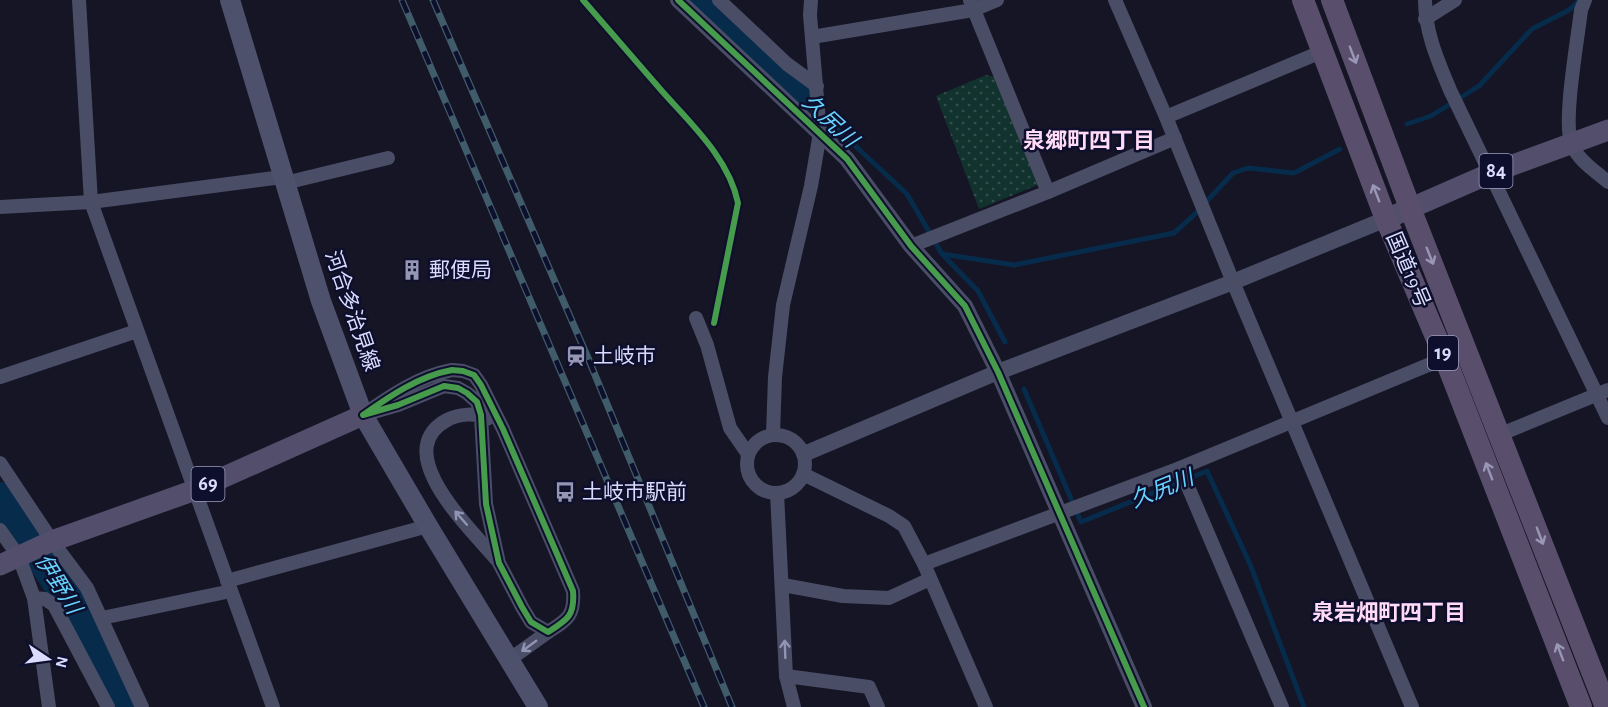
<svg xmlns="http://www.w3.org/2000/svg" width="1608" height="707" viewBox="0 0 1608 707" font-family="'Alegreya Sans','Noto Sans JP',sans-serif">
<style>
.park{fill:url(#park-dots)}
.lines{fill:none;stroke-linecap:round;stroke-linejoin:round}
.stream{stroke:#072b4a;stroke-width:5}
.river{stroke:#072b4a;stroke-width:32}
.minor{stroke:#494d66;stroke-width:14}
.tertiary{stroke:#494d66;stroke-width:16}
.secondary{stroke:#4d516c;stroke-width:20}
.primary{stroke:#524e6c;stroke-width:21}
.trunk{stroke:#594f6c;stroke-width:22}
.rail-casing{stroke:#405c6b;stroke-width:7}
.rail{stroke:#0e0f2c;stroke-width:4.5;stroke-dasharray:14;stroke-linecap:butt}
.cycleway-casing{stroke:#0e0f2c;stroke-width:10}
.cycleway{stroke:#469c4c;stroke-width:6}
.oneway{stroke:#9996b6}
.oneway2{stroke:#9194b2}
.labels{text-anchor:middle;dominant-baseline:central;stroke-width:5;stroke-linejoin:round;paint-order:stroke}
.shield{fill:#0e0f2c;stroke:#9c9ec0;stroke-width:1.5}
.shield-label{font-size:20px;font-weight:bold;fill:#d9dcff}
.poi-label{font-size:21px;fill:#d9dcff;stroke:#0e0f2c;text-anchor:start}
.street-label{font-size:21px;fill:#d9dcff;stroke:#0e0f2c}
.water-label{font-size:22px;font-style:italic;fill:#67d3ff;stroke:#0e0f2c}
.neighbourhood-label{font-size:22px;font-weight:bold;fill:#ffdbf8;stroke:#0e0f2c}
</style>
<defs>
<pattern id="park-dots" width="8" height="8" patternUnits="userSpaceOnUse" patternTransform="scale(1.5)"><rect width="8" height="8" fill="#12322e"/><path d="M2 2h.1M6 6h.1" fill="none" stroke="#344f4d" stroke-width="1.8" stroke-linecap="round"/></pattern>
</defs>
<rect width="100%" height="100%" fill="#151525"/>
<path class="park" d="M986,75L995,77L1040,184L979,209L936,96Z"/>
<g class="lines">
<g class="stream">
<path d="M802,97L815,109"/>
<path d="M822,115L907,194L942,254L978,291L1005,342"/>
<path d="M1407,124L1431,116L1479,86L1532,29L1569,10L1580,0"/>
<path d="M942,254L1014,265L1174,233L1194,215L1233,173L1248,168L1294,173L1340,149"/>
<path d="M1024,389L1081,522L1207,471L1250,564L1304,707"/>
</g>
<g class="river">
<path d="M702,0L802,97"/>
<path d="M0,498C46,563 95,632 125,707"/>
</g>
<g class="minor">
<path d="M79,0L91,202L273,707"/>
<path d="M719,0L787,64L817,86"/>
<path d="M970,0L1048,192"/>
<path d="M1115,0L1166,117L1233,282L1412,707"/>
<path d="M1425,0C1425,32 1438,61 1450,90L1608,418"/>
<path d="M1585,0L1581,10C1578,38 1562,124 1572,145C1579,161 1595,171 1608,182"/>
<path d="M1425,19L1455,0"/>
<path d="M812,37L973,10L997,0"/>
<path d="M1166,117L1321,52"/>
<path d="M285,183L388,158"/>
<path d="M0,207L91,202L282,177"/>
<path d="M911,246L1048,192L1175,138"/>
<path d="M696,318L707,345L730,428L748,454"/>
<path d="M452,370L463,371L474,375L481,385L503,429L573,591C575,616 567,620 548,632L531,622L522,607L499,563L486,504L481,415L477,402L467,393L458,388L444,386L398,405L363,415C390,396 419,376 452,370Z"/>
<path d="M0,377L137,331"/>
<path d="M487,419C476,412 458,414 447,420C388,452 472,530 496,559"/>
<path d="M773,434L775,377L783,305L811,186L820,133L810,15L811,0"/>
<path d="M1501,434L1608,390"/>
<circle cx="776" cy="464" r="29"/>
<path d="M0,463L52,541L87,588L142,707"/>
<path d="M1180,468L1282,707"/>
<path d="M803,474L889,516L904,526L924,564L986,707"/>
<path d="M777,493L786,676L794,707"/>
<path d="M0,530L19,557L34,598L49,707"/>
<path d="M924,564L1180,468L1445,358"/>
<path d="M227,581L428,526"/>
<path d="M783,585L843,596L889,598L930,579"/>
<path d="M34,598L45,599L54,605L108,707"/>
<path d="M102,618L231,591"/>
<path d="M509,660L548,632"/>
<path d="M786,676L869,687L878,707"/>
</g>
<g class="tertiary">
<path d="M678,0L847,159L911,246L965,306L998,372L1144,707"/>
<path d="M804,454L998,372L1233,282L1386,219"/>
</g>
<path class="secondary" d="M230,0L321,301L363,415L428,526L538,707"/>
<g class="primary">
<path d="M1386,219L1491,173L1608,130"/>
<path d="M0,565L52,541L195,490L363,415"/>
</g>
<g class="trunk">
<path d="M1303,0L1386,219L1445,358L1581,707"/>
<path d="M1332,0L1410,208L1606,707"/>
</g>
<g class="rail-casing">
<g id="rail">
<path d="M402,0L704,707"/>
<path d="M433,0L588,358L732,707"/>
</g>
</g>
<use href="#rail" class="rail"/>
<g class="cycleway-casing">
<g id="cycleway">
<path d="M583,0C609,30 635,60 661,90C690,123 729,158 738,203L714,323"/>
<path d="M678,0L847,159L911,246L965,306L998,372L1144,707"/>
<path d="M452,370L463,371L474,375L481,385L503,429L573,591C575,616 567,620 548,632L531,622L522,607L499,563L486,504L481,415L477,402L467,393L458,388L444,386L398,405L363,415C390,396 419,376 452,370Z"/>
</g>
</g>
<use href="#cycleway" class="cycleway"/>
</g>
<defs><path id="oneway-shaft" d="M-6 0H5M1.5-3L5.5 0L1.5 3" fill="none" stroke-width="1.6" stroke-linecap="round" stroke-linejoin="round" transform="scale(1.5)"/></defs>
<g class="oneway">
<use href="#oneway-shaft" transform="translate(1353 55) rotate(69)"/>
<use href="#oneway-shaft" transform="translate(1376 193) rotate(-111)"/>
<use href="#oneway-shaft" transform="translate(1430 256) rotate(68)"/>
<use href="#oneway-shaft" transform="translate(1489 471) rotate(-111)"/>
<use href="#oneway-shaft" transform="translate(1540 536) rotate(69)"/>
<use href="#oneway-shaft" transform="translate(1560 652) rotate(-111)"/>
</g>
<g class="oneway2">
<use href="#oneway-shaft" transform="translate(461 518) rotate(-131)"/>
<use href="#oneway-shaft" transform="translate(529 646) rotate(144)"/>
<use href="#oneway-shaft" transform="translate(785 649) rotate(-92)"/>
</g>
<defs>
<g id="building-bare" transform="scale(1.62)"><path d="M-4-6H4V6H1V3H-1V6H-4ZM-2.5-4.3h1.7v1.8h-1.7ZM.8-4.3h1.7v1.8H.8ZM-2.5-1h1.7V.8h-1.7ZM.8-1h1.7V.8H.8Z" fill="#9496b3" stroke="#0e0f2c" stroke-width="2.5" paint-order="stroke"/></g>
<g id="station-bare" transform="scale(1.62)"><path d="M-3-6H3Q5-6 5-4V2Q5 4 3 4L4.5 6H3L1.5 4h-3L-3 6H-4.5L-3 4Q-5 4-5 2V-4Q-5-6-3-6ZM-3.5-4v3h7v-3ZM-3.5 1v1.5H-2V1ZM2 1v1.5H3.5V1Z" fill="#9496b3" stroke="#0e0f2c" stroke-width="2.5" paint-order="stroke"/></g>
<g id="bus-bare" transform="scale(1.62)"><path d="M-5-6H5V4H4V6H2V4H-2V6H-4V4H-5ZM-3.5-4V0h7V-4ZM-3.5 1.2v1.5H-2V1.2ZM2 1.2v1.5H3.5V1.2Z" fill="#9496b3" stroke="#0e0f2c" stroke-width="2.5" paint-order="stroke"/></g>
</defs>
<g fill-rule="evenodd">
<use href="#building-bare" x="412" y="270"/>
<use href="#station-bare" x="576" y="356"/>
<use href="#bus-bare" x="565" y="492"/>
</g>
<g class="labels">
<g class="shield">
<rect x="1479.5" y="154" width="33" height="34" rx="4.5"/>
<rect x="1428" y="336" width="30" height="34" rx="4.5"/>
<rect x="191.5" y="467" width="33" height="34" rx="4.5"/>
</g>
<g class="shield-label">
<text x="1496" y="171">84</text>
<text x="1443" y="353">19</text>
<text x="208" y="484">69</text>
</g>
<g class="poi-label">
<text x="429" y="270">郵便局</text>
<text x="593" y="356">土岐市</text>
<text x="582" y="492">土岐市駅前</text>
</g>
<g class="street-label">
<text transform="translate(1408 270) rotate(67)">国道19号</text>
<text transform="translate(352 311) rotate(71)">河合多治見線</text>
</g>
<g class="water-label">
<text transform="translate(830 121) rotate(43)">久尻川</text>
<text transform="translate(1162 489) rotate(-22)">久尻川</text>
<text transform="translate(58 584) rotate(58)">伊野川</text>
</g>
<g class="neighbourhood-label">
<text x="1089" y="141">泉郷町四丁目</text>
<text x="1389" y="613">泉岩畑町四丁目</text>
</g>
</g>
<g transform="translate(48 659) rotate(103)" stroke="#0e0f2c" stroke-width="4.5" paint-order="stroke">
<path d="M0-4.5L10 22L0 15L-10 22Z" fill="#d9dcff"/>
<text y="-9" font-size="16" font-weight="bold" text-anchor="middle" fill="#d9dcff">N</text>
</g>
</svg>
